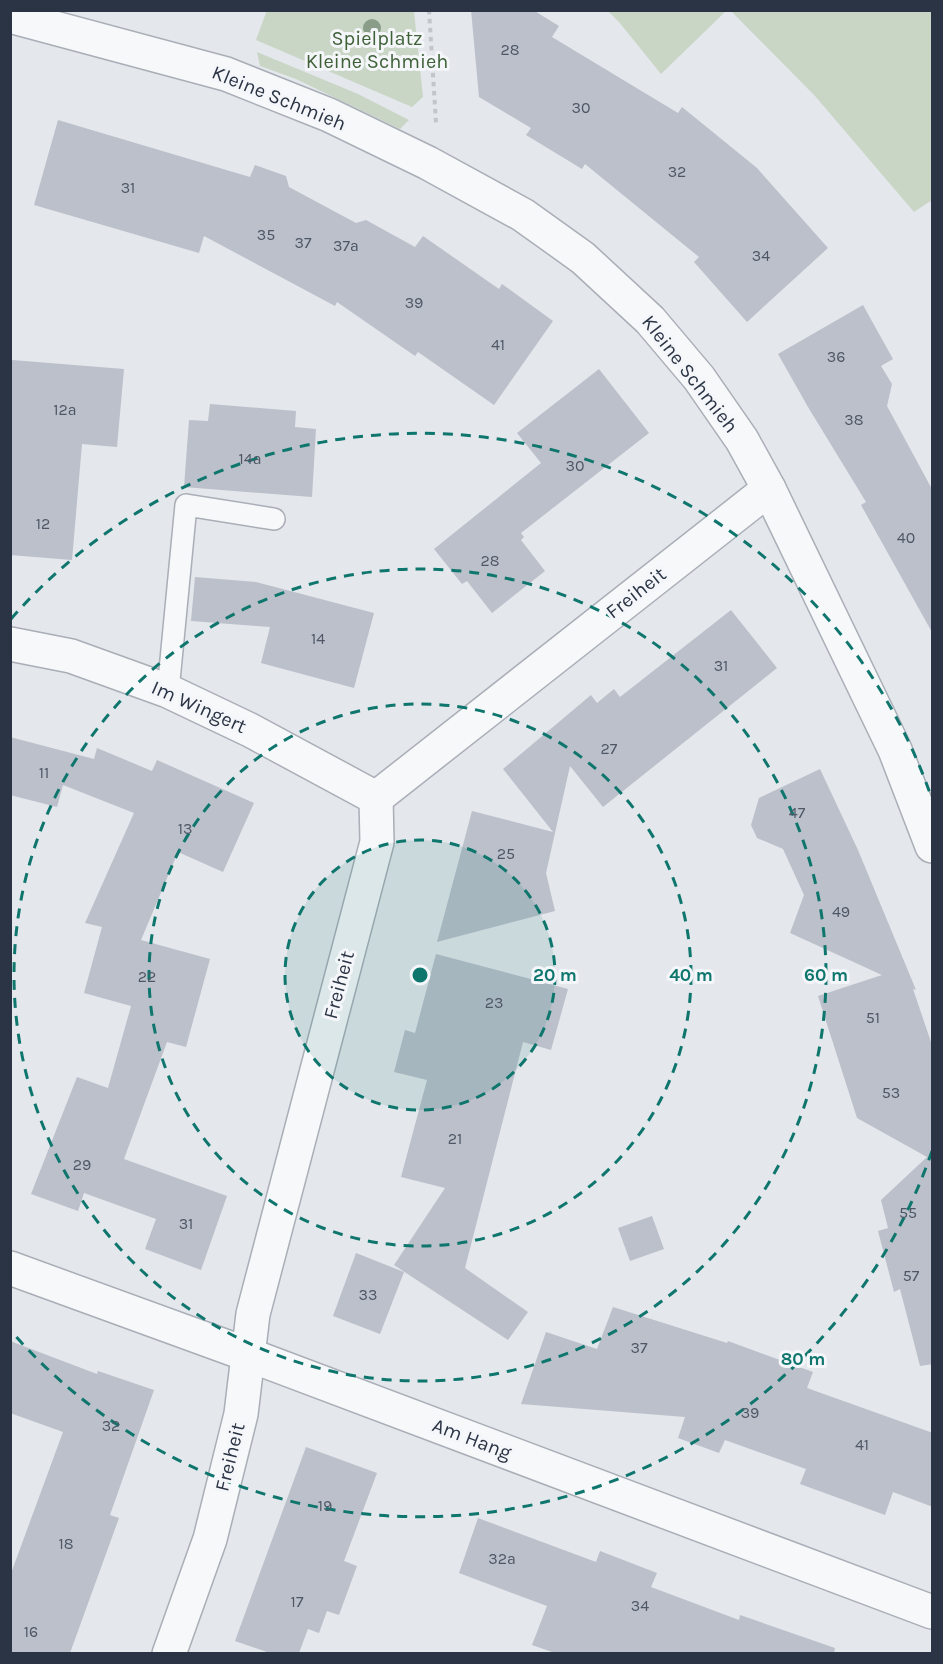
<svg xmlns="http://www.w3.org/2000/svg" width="943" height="1664" viewBox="0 0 943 1664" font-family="Karla,sans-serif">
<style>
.green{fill:#c9d6c5}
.building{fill:#bbc0ca}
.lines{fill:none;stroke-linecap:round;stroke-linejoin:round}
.lane-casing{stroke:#a9aeb7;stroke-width:24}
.street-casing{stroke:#a9aeb7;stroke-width:36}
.path{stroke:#c2c5cb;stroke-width:4;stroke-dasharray:4.5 4.5;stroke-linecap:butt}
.lane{stroke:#f7f8fa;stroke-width:21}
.street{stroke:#f7f8fa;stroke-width:33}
.tree{fill:#899d89}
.ring{fill:none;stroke:#0f766e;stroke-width:3;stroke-dasharray:10 8}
.labels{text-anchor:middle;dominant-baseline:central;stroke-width:6;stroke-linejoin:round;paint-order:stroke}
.number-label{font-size:16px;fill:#4f5766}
.park-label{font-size:20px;fill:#3f6138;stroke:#f4f6f9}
.street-label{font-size:20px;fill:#2b3445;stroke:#f4f6f9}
.centre{fill:#0f766e;stroke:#f4f6f9;stroke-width:3}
.ring-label{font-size:18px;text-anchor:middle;font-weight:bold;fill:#0f766e;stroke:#f4f6f9;stroke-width:6;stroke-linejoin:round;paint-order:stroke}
</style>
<rect width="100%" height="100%" fill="#e4e7ec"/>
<g class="green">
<path d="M267,10L414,11L423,97L412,107L256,40Z"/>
<path d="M608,11H726L661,74L619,22Z"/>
<path d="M731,11H932V200L914,212L815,96Z"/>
<path d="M257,52L358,94L409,120L400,129L296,79L260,66Z"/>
</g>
<g class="building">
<path d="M471,10H533L559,26L552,37L678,113L682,107L757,168L828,248L747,322L694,262L699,257L585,164L582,169L526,135L531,128L479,97Z"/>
<path d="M58,120L250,177L255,165L286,176L289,187L356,223L366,220L415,247L423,236L499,289L502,284L553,321L494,405L418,352L415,356L337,302L335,306L204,236L199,253L34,205Z"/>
<path d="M863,305L893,359L881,366L892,384L887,406L933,491V634L861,505L866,502L808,407L778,354Z"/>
<path d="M12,360L124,369L117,447L82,444L72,560L10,555V381Z"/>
<path d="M599,369L649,433L521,533L524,537L521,540L545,571L492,613L467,581L462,584L434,549L541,463L517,433Z"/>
<path d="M210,404L296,411L295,427L316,429L312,497L184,487L189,420L208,421Z"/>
<path d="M195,577L256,582L374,613L354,688L261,663L270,627L191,621Z"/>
<path d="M731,610L777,668L603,807L570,766L546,873L555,911L437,942L472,811L553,832L503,769L591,695L597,703L614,689L620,697Z"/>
<path d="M10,737L94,759L97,748L152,771L157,760L254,803L223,872L178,852L141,940L210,959L186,1047L167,1042L124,1159L227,1196L201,1270L145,1249L156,1219L84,1193L78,1211L31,1194L77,1077L108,1088L131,1006L84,993L102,927L85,923L134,813L63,785L57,807L10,795Z"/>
<path d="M820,769L858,850L916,990L913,989L933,1048V1364L920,1366L900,1289L894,1292L878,1231L888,1228L881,1200L927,1157L857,1118L818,996L882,975L790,933L804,895L783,849L757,838L751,825L759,798Z"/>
<path d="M436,954L568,989L551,1050L523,1042L465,1268L528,1312L508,1340L394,1265L445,1188L401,1177L427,1080L394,1072L405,1030L415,1033Z"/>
<path d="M652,1216L664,1249L630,1261L618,1228Z"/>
<path d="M356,1253L404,1272L380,1334L333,1316Z"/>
<path d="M613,1307L727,1343L728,1341L813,1372L807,1388L933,1433V1507L893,1492L885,1515L800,1484L806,1469L725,1440L719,1453L678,1438L685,1417L521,1404L546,1332L597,1349Z"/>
<path d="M10,1341L97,1374L98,1371L154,1390L110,1515L119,1518L70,1653H10V1576L63,1432L10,1413Z"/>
<path d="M306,1447L377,1473L344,1561L357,1566L339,1615L327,1611L319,1633L308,1629L299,1653H270L235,1641Z"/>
<path d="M478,1518L596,1562L600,1551L657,1573L651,1587L739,1620L740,1615L835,1648L834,1653H555L532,1645L547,1606L459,1573Z"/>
</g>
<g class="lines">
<g class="lane-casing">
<path id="lane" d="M168,691L186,505L274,519"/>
</g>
<g class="street-casing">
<g id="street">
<path d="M10,16L226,74L329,115L428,163L523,215L583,258L650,320L699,378L742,440L769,489L895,750L932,846"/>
<path d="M10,644L71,656L168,691L250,730L376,798"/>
<path d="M376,798L769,489"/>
<path d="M10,1268L249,1355L932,1612"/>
<path d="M169,1654L210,1539L241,1414L253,1314L377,842L376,798"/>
</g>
</g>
<path class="path" d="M429,10L436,123"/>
<use href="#lane" class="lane"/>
<use href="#street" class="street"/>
</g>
<circle class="tree" cx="372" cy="28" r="9"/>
<circle cx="420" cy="975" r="135" fill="#0f766e" fill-opacity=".12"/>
<g class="ring">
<circle cx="420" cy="975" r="135"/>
<circle cx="420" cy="975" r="271"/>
<circle cx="420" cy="975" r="406"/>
<path d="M932 1151A542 542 0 0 1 11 1331M11 619A542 542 0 0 1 932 799"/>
</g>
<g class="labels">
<g class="number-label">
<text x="510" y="49">28</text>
<text x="581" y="107">30</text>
<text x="677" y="171">32</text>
<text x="128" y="187">31</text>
<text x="266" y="234">35</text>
<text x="303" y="242">37</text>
<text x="346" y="245">37a</text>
<text x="761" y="255">34</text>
<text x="414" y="302">39</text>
<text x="498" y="344">41</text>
<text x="836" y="356">36</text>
<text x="65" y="409">12a</text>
<text x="854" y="419">38</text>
<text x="250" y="458">14a</text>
<text x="575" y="465">30</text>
<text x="43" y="523">12</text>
<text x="906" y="537">40</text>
<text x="490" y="560">28</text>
<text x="318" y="638">14</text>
<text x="721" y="665">31</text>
<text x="609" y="748">27</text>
<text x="44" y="772">11</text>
<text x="797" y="812">47</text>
<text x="185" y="828">13</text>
<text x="506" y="853">25</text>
<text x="841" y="911">49</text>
<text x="147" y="976">22</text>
<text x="494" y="1002">23</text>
<text x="873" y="1017">51</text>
<text x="891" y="1092">53</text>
<text x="455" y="1138">21</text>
<text x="82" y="1164">29</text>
<text x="908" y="1212">55</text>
<text x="186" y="1223">31</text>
<text x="911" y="1275">57</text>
<text x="368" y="1294">33</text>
<text x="639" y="1347">37</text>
<text x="750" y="1412">39</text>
<text x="111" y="1425">32</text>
<text x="862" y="1444">41</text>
<text x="325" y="1505">19</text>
<text x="66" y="1543">18</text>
<text x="502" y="1558">32a</text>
<text x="297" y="1601">17</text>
<text x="640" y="1605">34</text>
<text x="31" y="1631">16</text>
</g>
<g class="park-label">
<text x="377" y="38">Spielplatz<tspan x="377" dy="23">Kleine Schmieh</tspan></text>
</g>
<g class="street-label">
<text transform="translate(279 98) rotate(22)">Kleine Schmieh</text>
<text transform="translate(690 374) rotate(52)">Kleine Schmieh</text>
<text transform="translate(636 593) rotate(-38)">Freiheit</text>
<text transform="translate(199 707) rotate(24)">Im Wingert</text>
<text transform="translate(339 985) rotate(-75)">Freiheit</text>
<text transform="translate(472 1439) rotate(21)">Am Hang</text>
<text transform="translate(230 1457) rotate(-76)">Freiheit</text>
</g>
</g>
<circle cx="420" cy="975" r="9" class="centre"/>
<g class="ring-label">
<text x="555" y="981">20 m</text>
<text x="691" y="981">40 m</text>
<text x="826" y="981">60 m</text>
<text x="803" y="1365">80 m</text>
</g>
<rect width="943" height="1664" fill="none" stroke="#2b3445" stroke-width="24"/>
</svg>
